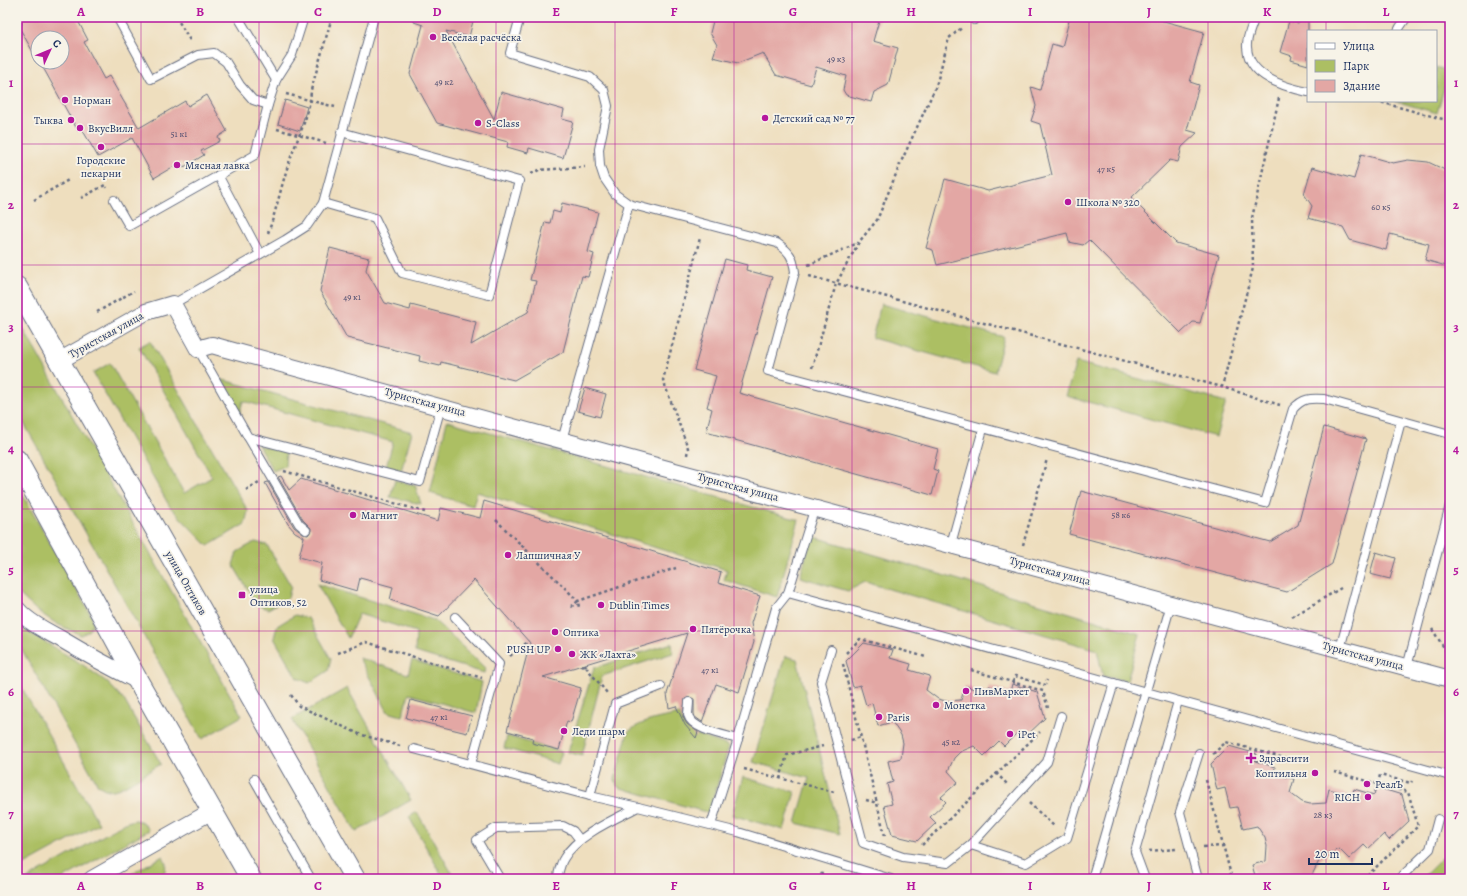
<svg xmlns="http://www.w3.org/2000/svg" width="1467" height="896" viewBox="0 0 1467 896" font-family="Alegreya,serif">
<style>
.green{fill:#acbf63;stroke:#647760}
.building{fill:#e3a7a4}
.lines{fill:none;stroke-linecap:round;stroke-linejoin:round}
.service-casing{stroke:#656c80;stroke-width:10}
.minor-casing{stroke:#656c80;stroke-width:18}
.tertiary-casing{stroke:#656c80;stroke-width:22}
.path{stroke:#656c80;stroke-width:2.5;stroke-dasharray:3 3;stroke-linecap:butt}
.service{stroke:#fff;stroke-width:8}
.minor{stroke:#fff;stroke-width:16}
.tertiary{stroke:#fff;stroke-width:20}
.grid{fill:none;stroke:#b5179e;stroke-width:1;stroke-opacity:0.55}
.poi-dot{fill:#b5179e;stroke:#f7f3e8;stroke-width:1.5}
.labels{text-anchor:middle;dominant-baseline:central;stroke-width:3.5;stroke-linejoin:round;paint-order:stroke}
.number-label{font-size:9px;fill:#4d4d70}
.poi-label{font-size:11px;fill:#1b2f5e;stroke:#f7f3e8;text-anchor:start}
.street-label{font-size:11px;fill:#1b2f5e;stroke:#f7f3e8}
.neatline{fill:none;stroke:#b5179e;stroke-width:1.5}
.grid-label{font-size:13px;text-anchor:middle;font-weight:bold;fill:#b5179e}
</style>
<rect width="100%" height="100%" fill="#f7f3e8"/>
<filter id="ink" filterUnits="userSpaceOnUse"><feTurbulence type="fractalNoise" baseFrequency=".025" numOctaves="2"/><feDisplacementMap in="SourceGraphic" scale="8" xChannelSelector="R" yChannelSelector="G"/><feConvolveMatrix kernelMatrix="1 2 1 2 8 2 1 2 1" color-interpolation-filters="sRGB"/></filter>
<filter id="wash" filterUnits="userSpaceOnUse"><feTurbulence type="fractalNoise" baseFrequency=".012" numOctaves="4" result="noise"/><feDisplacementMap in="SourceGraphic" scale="16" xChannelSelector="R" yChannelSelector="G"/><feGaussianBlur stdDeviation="0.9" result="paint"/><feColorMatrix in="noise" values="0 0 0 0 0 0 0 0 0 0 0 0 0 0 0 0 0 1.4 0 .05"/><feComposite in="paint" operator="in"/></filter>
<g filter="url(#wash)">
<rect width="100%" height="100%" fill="#eedebe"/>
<g class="green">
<path d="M1436,67L1449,71L1437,113L1395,101H1436Z"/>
<path d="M881,304L1004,337L995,372L872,338Z"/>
<path d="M17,318L242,716L202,739L17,411Z"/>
<path d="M150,341L248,511L245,524L208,546L170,507L93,373L110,363L184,493L212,477L139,347Z"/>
<path d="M1076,362L1226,402L1216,437L1066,396Z"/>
<path d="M220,379L412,432L401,471L386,467L393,442L243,401L239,415L228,388Z"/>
<path d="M447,421L799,520L777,597L724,580L727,570L477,492L473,506L430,493Z"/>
<path d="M258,445L286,452L285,466L273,471Z"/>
<path d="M395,480L415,485L421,504L390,497Z"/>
<path d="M17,485L92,617L93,623L89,631L81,635L57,624L36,610L17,592Z"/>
<path d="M812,536L1140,634L1127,681L1103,676L1097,650L865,582L848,591L800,577Z"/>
<path d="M255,542L267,545L291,586L288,598L268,609L257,605L233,565L237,552Z"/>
<path d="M317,584L434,620L485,668L484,673L415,652L416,632L359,614L348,638Z"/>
<path d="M295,615L308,618L331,659L328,671L309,683L297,678L274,638L277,626Z"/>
<path d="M17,625L83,665L107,682L124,700L161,764C150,770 124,789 113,790C107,791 103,788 98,785L17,641Z"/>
<path d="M672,643L673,653L602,676L582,756L568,752L594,668Z"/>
<path d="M785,656L797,659L840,834L796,823L809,778L753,762Z"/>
<path d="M359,658L408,674L412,660L482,682L476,713L409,694L402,716L388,712Z"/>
<path d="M17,679L99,824L17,869Z"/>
<path d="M347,688L411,800L356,832L292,719Z"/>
<path d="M680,714C682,723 685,728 692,733L729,746L709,813L621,788L617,786L615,779L628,732C642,720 662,718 680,714Z"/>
<path d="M507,736L562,752L558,764L504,748Z"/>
<path d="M743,777L795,792L784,830L732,815Z"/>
<path d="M417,812L455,879H444L409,817Z"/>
<path d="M135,820L143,822L149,830L62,879H27L127,822Z"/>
<path d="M1445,855L1450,856V879H1421Z"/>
<path d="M163,856L166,863L165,871L157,879H122Z"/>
</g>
<g id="blocks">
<g class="building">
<path d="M18,17H76L88,40L84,42L104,79L109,76L139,128L185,101L188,106L207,95L227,131L218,137L220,141L201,151L204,155L184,167L181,162L154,178L132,138L98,157L82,129L78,131L40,62H62V38H38V61L19,27L22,24Z"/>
<path d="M414,17H474L469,37L446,31L494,119L501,92L564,110L562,119L573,122L563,158L529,148L528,153L507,147L508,142L437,123L410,74L423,25L414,22Z"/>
<path d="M714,17H880L873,41L898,48L888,85L874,92L871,102L846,95L843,90L846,76L816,67L811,85L776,75L763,53L738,63L713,57L717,45L710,33Z"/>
<path d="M1070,17H1149L1204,32L1190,82L1199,85L1187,130L1197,133L1182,147L1178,162L1170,160L1131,198L1176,243L1219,255L1200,323L1193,322L1181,333L1089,240L1083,245L1069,242L1067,233L937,265L933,250L926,248L945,179L988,191L1052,175L1040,124L1031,121L1036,106L1031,87L1040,90L1052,44L1062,47Z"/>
<path d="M1301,17H1308V65L1291,60L1292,56L1280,52L1289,21L1298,23L1300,22Z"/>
<path d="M285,100L307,107L300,131L278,124Z"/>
<path d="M1361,154L1393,163L1408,160L1428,162L1443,169L1450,176V267L1425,260L1429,244L1390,234L1386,250L1350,240L1343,227L1308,218L1312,206L1304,194L1312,167L1354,179Z"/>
<path d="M562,203L598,212L588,252L594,254L588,277L582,276L563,352L514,380L441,362L440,366L419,361L420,356L347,338L320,291L330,248L369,258L366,270L385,303L410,310L411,305L476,322L471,345L528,312L536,281L530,280L545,222L550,223L553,211L560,213Z"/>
<path d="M725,259L747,265L746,270L772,277L739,393L938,449L933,469L938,471L932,495L706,432L712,409L707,407L716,376L694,370Z"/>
<path d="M585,388L606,394L600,417L578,411Z"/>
<path d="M1324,427L1366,439L1332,564L1287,592L1069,534L1081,491L1270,542L1298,525Z"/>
<path d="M281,476L289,490L301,479L438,521L441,508L480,518L484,501L721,572L718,583L760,596L751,623L754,642L739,692L716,684L702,722L695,717L694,714V699L690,697L685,699L683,717L687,724L698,732L696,738L685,725L676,706L669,708L667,694L687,633L543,677L581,688L571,722L567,721L559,750L532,743L533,738L507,731L530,643L474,580L439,616L390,600L393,587L360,578L357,591L319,580L322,563L299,557L304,537L295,532L288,524L265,483L268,482L294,527L303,534L308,535L311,531V528L303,520L278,477Z"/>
<path d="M1376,552L1396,558L1390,579L1370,574Z"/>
<path d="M864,643L893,650L890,658L911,664L909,670L930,676L926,690L938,699L946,701L961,700L965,686L987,693L989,686L1010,692L1012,684L1037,692L1045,718L1025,737L1019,731L1004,746L999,741L984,756L974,746L960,752L954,758L948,771L958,782L941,797L946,802L930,817L936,823L917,841L892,835L884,806L892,804L887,784L893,782L888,761L901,758L903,743L901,735L892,722L878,726L872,703L866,705L860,685L853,687L846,661Z"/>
<path d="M411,700L472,716L467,733L406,718Z"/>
<path d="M1229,746L1257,754L1255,761L1275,767L1274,774L1294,779L1290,793L1302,802L1310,804L1326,803L1329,789L1352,796L1354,789L1374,795L1376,787L1402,795L1409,821L1389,840L1384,834L1368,849L1364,845L1349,859L1339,849L1325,855L1319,861L1310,879H1256L1252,865L1266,861L1267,846L1265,838L1257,826L1243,829L1237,807L1230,808L1225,788L1217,790L1211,764Z"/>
</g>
</g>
</g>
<g filter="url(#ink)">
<use href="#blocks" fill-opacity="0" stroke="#656c80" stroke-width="1"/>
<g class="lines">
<g class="service-casing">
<g id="service">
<path d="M117,17L151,79L198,55L214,53L226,62L240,85L253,100L268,105"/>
<path d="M238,17L276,80"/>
<path d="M520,17L510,53L590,77L604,90L608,106L599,149L600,166L604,178L615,194L629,204L777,243C790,252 793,257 795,272L768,371L1265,503L1293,409C1303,398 1310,398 1324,399L1450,434"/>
<path d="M972,17L974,20"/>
<path d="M1255,17C1252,26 1246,38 1247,47C1248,76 1284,87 1308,92"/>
<path d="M1398,31L1400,27L1407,17"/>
<path d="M218,175L260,254"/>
<path d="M114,200L129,226L255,155L268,105L276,80L292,55L304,17"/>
<path d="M323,203L375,218L402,273L489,295L519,181L341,132"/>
<path d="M173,304L285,240L307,226L323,203L374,17"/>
<path d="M198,349L248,437L420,482L441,407"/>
<path d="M248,437L299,524L306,530"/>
<path d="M562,440L629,204"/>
<path d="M951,544L983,429"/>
<path d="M788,593L1450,776"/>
<path d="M455,617L499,664L471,764"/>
<path d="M1340,649L1401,421"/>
<path d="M831,650L821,682L863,843L903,857L948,863L971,845L1026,863L1067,838L1114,683"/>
<path d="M1407,667L1450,505"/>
<path d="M689,702C689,706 688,711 688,715C692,730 725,735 738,739"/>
<path d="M414,749L590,796L638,807"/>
<path d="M254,779L311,879"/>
<path d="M590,796L615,704L661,686"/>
<path d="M711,825L738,739L776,608L788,593L815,507"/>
<path d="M971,845L1047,762L1061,716"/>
<path d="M500,879L477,840L496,828L563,826L573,831L580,840"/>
<path d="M557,879C559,872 560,864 564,858C577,835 615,819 638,807L738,832L891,879"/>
<path d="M1092,879L1171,604"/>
<path d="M1145,879L1135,852L1178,701"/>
<path d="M1198,879L1180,812L1199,753"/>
<path d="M1399,879L1430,849L1438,819"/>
</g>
</g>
<g class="minor-casing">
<g id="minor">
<path d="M59,361L146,312L173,304L198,349L212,345L226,349L682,473L1450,679"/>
<path d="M17,609C28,622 46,631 61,639C86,654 112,668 138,681"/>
<path d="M92,879L212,811"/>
</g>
</g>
<g class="tertiary-casing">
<g id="tertiary">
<path d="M17,287L355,879"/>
<path d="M17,460L138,681L251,879"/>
</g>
</g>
<g class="path">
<path d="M176,17L191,42"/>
<path d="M286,94L335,107"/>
<path d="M1279,98L1252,218L1253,268L1222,387L1280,405"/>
<path d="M1376,101L1450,121"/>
<path d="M277,129L326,143"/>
<path d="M531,174L539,170L585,167"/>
<path d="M81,198L105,185L107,188"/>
<path d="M34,200L70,179"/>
<path d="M268,233C278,206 283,176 294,149C301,130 310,112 311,90L332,17"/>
<path d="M808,265L858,243"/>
<path d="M809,276L1222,387"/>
<path d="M97,312L134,291"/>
<path d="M812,368L836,284L859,242L877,220L901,162L936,86L949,38L963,27"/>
<path d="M687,455L688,448L663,380L700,238"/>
<path d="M284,471L425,512"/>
<path d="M246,490L259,482"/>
<path d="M496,520L578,601L676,568"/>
<path d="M1023,545L1047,459"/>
<path d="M571,607L578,601L579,608"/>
<path d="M1292,617L1341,588"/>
<path d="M1432,629L1450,657"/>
<path d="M338,653L366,642L482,678"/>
<path d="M846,653L860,639L926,657"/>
<path d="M510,656L529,641"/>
<path d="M843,664L885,836"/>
<path d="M581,665L586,667L585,664"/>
<path d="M586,667L607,693"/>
<path d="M971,670L1043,691L1048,708"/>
<path d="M1013,682L1015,676L1045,685L1047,680"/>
<path d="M291,695L299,706L359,734L400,746"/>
<path d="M851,740L861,737"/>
<path d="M1213,754L1226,742L1299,762"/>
<path d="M744,769L834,792"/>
<path d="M1334,772L1408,792L1418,826L1364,879"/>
<path d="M996,773L1007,784"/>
<path d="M780,779L787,755L823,746"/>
<path d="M1206,780L1232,879"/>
<path d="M1378,784L1380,775L1411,783L1412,781"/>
<path d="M866,800L877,803"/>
<path d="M1029,803L1055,827"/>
<path d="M922,845L1040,732"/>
<path d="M1203,847L1224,846"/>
<path d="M1149,851L1176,849"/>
<path d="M821,873L825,879"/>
</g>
<use href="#service" class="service"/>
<use href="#minor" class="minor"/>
<use href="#tertiary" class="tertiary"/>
</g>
</g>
<path class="grid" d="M141,17V879M259,17V879M378,17V879M496,17V879M615,17V879M734,17V879M852,17V879M971,17V879M1089,17V879M1208,17V879M1326,17V31M1326,101V879M17,144H1450M17,265H1450M17,387H1450M17,509H1450M17,631H1450M17,752H1450"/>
<g class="poi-dot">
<circle cx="433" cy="37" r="4"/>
<circle cx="65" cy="100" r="4"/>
<circle cx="765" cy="118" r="4"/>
<circle cx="71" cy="120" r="4"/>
<circle cx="478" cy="123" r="4"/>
<circle cx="80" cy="128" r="4"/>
<circle cx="101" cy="147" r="4"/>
<circle cx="177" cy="165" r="4"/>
<circle cx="1068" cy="202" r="4"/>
<circle cx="353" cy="515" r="4"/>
<circle cx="508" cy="555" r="4"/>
<rect x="238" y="591" width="8" height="8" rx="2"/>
<circle cx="601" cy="605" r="4"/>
<circle cx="693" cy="629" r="4"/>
<circle cx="555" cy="632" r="4"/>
<circle cx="558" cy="649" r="4"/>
<circle cx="572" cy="654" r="4"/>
<circle cx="966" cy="691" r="4"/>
<circle cx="936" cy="705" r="4"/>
<circle cx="879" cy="717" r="4"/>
<circle cx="564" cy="731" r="4"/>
<circle cx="1010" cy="734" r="4"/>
<path d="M1249 752h4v4h4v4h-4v4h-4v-4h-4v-4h4z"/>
<circle cx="1315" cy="773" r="4"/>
<circle cx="1367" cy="784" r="4"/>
<circle cx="1368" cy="797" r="4"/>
</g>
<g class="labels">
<g class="number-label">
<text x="836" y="59">49 к3</text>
<text x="444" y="82">49 к2</text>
<text x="179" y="134">51 к1</text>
<text x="1106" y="169">47 к5</text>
<text x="1381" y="207">60 к5</text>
<text x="352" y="297">49 к1</text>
<text x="1121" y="515">58 к6</text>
<text x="710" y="670">47 к1</text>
<text x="439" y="717">47 к1</text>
<text x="951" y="742">45 к2</text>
<text x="1323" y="815">28 к3</text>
</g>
<g class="poi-label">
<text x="441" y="37">Весёлая расчёска</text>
<text x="73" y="100">Норман</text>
<text x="773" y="118">Детский сад № 77</text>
<text x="63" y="120" text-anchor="end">Тыква</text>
<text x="486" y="123">S-Class</text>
<text x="88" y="128">ВкусВилл</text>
<text x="101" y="160" text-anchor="middle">Городские<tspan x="101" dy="13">пекарни</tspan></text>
<text x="185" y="165">Мясная лавка</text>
<text x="1076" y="202">Школа № 320</text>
<text x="361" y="515">Магнит</text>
<text x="516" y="555">Лапшичная У</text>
<text x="250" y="589">улица<tspan x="250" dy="13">Оптиков, 52</tspan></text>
<text x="609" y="605">Dublin Times</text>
<text x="701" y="629">Пятёрочка</text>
<text x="563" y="632">Оптика</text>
<text x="550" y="649" text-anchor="end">PUSH UP</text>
<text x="580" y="654">ЖК «Лахта»</text>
<text x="974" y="691">ПивМаркет</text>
<text x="944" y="705">Монетка</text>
<text x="887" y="717">Paris</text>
<text x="572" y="731">Леди шарм</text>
<text x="1018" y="734">iРet</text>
<text x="1259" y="758">Здравсити</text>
<text x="1307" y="773" text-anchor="end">Коптильня</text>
<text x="1375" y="784">РеалЪ</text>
<text x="1360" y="797" text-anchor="end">RICH</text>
</g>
<g class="street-label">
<text transform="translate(106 335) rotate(-29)">Туристская улица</text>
<text transform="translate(425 402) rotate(15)">Туристская улица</text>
<text transform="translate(738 487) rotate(15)">Туристская улица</text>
<text transform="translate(1050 571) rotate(15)">Туристская улица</text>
<text transform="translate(186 583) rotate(60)">улица Оптиков</text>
<text transform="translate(1363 656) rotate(15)">Туристская улица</text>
</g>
</g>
<rect width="1467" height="896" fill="none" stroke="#f7f3e8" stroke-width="44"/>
<rect x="1307" y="30" width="130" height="72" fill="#f7f3e8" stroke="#9fa5b1"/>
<rect x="1315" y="43" width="20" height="6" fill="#ffffff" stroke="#9fa5b1"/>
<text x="1343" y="50" font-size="12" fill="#1b2f5e">Улица</text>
<rect x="1315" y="60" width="20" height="12" fill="#acbf63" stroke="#9fa5b1"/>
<text x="1343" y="70" font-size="12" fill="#1b2f5e">Парк</text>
<rect x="1315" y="80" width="20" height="12" fill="#e3a7a4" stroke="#9fa5b1"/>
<text x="1343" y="90" font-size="12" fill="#1b2f5e">Здание</text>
<g transform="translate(50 50) rotate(46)"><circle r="19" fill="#f7f3e8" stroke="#9fa5b1"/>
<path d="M0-3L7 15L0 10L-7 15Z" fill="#b5179e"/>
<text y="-6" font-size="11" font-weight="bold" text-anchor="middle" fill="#1b2f5e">С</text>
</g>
<path d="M1309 858v6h63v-6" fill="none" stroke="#1b2f5e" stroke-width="2"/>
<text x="1315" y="858" font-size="12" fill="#1b2f5e" stroke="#f7f3e8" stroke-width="3" paint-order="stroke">20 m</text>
<rect x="22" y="22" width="1423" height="852" class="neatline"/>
<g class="grid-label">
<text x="81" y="16">A</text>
<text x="200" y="16">B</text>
<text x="318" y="16">C</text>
<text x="437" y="16">D</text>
<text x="556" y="16">E</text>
<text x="674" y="16">F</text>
<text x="793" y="16">G</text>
<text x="911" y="16">H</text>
<text x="1030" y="16">I</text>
<text x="1149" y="16">J</text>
<text x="1267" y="16">K</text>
<text x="1386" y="16">L</text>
<text x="11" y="87">1</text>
<text x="1456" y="87">1</text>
<text x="11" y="209">2</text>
<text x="1456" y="209">2</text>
<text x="11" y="331">3</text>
<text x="1456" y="331">3</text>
<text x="11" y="453">4</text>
<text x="1456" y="453">4</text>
<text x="11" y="574">5</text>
<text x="1456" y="574">5</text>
<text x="11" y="696">6</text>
<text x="1456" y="696">6</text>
<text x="11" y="818">7</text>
<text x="1456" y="818">7</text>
<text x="81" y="890">A</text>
<text x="200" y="890">B</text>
<text x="318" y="890">C</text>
<text x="437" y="890">D</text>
<text x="556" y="890">E</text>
<text x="674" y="890">F</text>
<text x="793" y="890">G</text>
<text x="911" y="890">H</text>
<text x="1030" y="890">I</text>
<text x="1149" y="890">J</text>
<text x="1267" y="890">K</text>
<text x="1386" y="890">L</text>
</g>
</svg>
